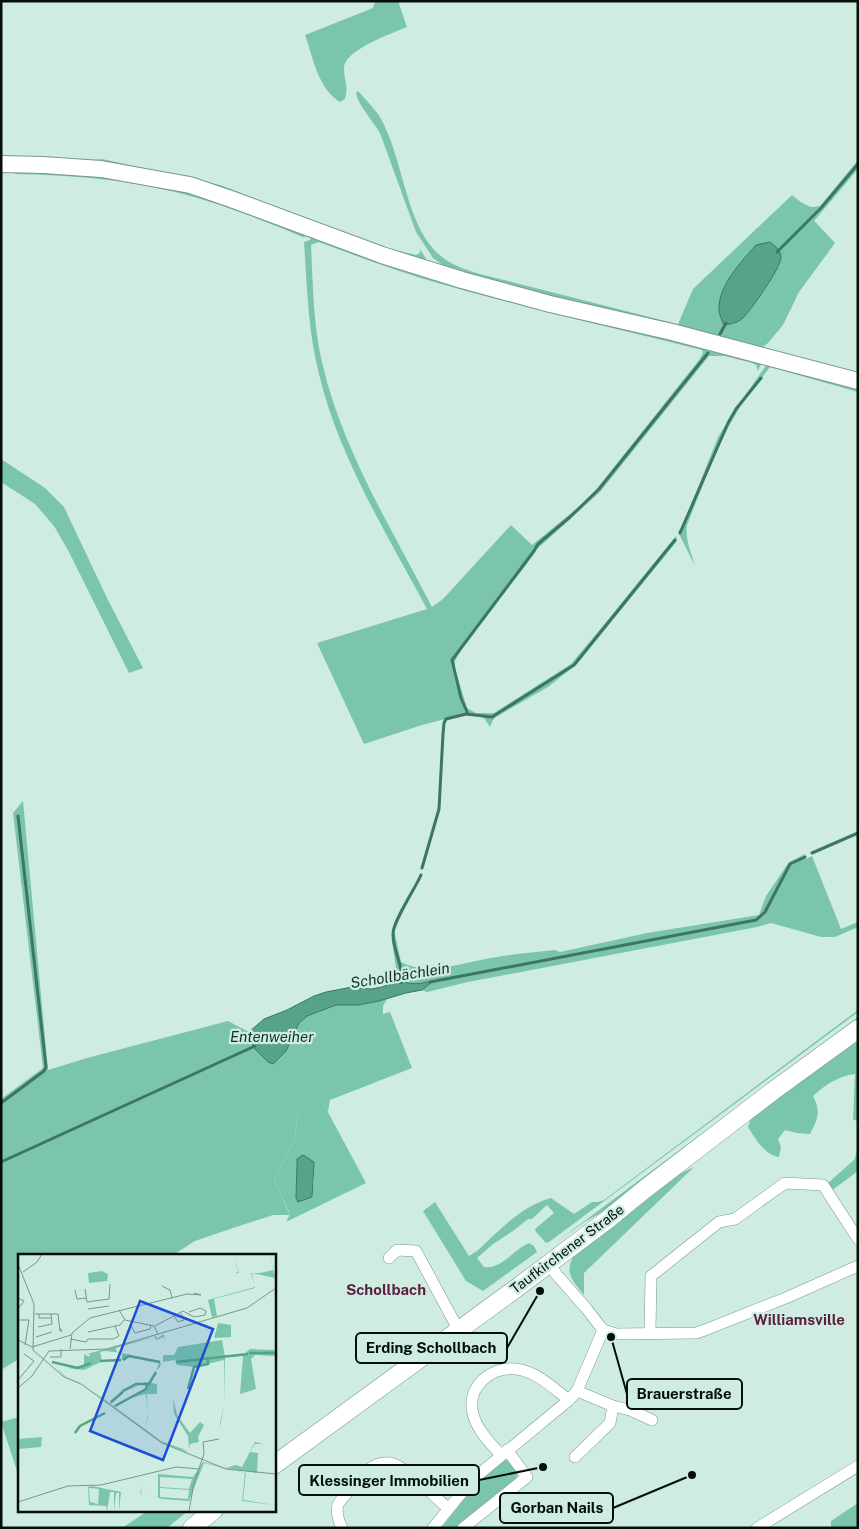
<svg xmlns="http://www.w3.org/2000/svg" width="859" height="1529" viewBox="0 0 859 1529" font-family="'Public Sans',sans-serif">
<style>
.green{fill:#7bc6aa;fill-rule:evenodd}
.forest{fill:#79c6aa;fill-rule:evenodd}
.water{fill:#56a388;stroke:#3d7662}
.lines{fill:none;stroke-linecap:round;stroke-linejoin:round}
.stream{stroke:#3d7662;stroke-width:3}
.street-casing{stroke:#7a978c;stroke-width:12}
.secondary-casing{stroke:#7a978c;stroke-width:18}
.primary-casing{stroke:#7a978c;stroke-width:19}
.street{stroke:#fff;stroke-width:11}
.secondary{stroke:#fff;stroke-width:16}
.primary{stroke:#fff;stroke-width:18}
.labels{text-anchor:middle;dominant-baseline:central;stroke-width:4.5;stroke-linejoin:round;paint-order:stroke}
.street-label{font-size:14px;fill:#040e0a;stroke:#ceede0}
.water-label{font-size:15px;font-style:italic;fill:#0e3226;stroke:#ceede0}
.neighbourhood-label{font-size:15px;font-weight:bold;fill:#5b1d40;stroke:#ceede0}
.inset-river{fill:none;stroke:#56a388;stroke-width:2.5}
.inset-road{fill:none;stroke:#7d948a;stroke-width:1}
.view{fill:#1d4ed8;fill-opacity:0.15;stroke:#1d4ed8;stroke-width:2.5}
.inset-edge{fill:none;stroke:#040e0a;stroke-width:2.5}
.leader{fill:none;stroke:#040e0a;stroke-width:2}
.callout-dot{fill:#040e0a;stroke:#ceede0;stroke-width:2}
.callout{fill:#ceede0;stroke:#040e0a;stroke-width:2}
.callout-label{font-size:15px;text-anchor:middle;font-weight:bold;fill:#040e0a}
</style>
<rect width="100%" height="100%" fill="#ceede0"/>
<g class="green">
<path d="M375,1H398L407,27C393,33 344,50 344,68C344,81 349,86 345,99L340,102C318,89 313,57 305,35L373,8Z"/>
<path d="M358,91C365,99 372,106 378,114C404,154 404,227 442,257C455,267 472,272 488,276L673,323L670,326L509,289L444,266L433,258L416,232L380,133C373,121 358,105 356,93Z"/>
<path d="M102,159L220,185L386,248L416,255L420,253V249L428,262L94,160Z"/>
<path d="M858,160V169L814,221L791,196L792,195C801,202 810,211 821,205Z"/>
<path d="M41,169L168,185L302,230L305,238C262,220 220,203 175,192C122,179 69,175 15,174V171Z"/>
<path d="M312,234L760,362L761,364L758,371L756,365L752,363L725,356H709L600,492L536,550C512,588 476,621 455,661V669L467,708L476,713H494L571,664L602,627L676,536L677,541L577,664L548,687L496,717L493,720L490,727L484,718L474,715H460L422,725L364,744L317,643L427,609C387,534 339,458 319,374C308,331 307,286 304,242L310,240ZM319,242C359,257 399,272 441,284C527,308 615,328 702,350L703,353L699,360L595,491L581,505L532,545L511,525L443,599L432,607C391,527 342,450 322,362C313,324 313,283 311,245Z"/>
<path d="M767,364L858,386V392L770,367L740,407L730,424L714,457L687,525C685,541 691,551 695,566L678,532L683,525L718,437L735,410Z"/>
<path d="M1,459L45,488L64,507L108,600L143,668L129,673L128,671L69,552L54,526L35,504L1,482Z"/>
<path d="M23,801L48,1070L87,1058L228,1021L249,1032L256,1048L275,1061L279,1058L293,1037L299,1023L307,1016L336,1005H358L387,999L383,1006V1014L390,1012L412,1068L330,1100L328,1112L322,1101L298,1111L295,1139L274,1181L290,1215H273L233,1228L195,1241L173,1255H19V1359L1,1370V1099L43,1068L13,813Z"/>
<path d="M805,854L806,859L812,856L841,929L858,922V927L835,937H821L771,923L757,927L468,982L427,992L422,990L432,981C420,983 404,988 397,975L392,941V930L409,895L413,890L420,874L422,875L394,929L401,962C429,977 467,961 497,957C516,954 535,952 555,950L560,952L647,933L759,915L766,896L789,862Z"/>
<path d="M858,1010V1012L549,1242L546,1243L536,1232L535,1229L554,1213L547,1205L532,1219H528L513,1231L493,1244L477,1258L484,1267C501,1270 514,1249 529,1243L534,1246L537,1252L483,1291L466,1281L423,1211L435,1202L469,1256L477,1251C499,1231 521,1206 551,1198L574,1214L592,1202H598L604,1200Z"/>
<path d="M858,1017V1022L610,1208L586,1221L555,1243Z"/>
<path d="M694,1167L584,1273V1295C574,1282 564,1274 573,1257L681,1173Z"/>
<path d="M19,1417V1471H17L1,1422Z"/>
<path d="M502,1460H507L518,1472L515,1482L455,1528H441L473,1488Z"/>
<path d="M858,1503V1528H831V1521Z"/>
</g>
<g class="forest">
<path d="M791,196L835,243L799,292L783,325L768,343L759,350L676,329L693,289ZM756,245L766,288L742,319L727,282Z"/>
<path d="M858,1035V1122L853,1119L855,1074C838,1076 825,1085 813,1096C821,1111 818,1119 810,1134L797,1133L785,1130L778,1139L781,1147L779,1157C765,1155 755,1139 748,1127L751,1118Z"/>
<path d="M322,1101L366,1183L286,1222L290,1214L274,1181L295,1139L298,1111L307,1102ZM297,1159L314,1178L312,1198H296Z"/>
<path d="M858,1149V1171L831,1191L828,1183L854,1160Z"/>
<path d="M149,1510H189L167,1528H122Z"/>
</g>
<g class="water">
<path d="M770,242C776,247 781,250 781,258C780,269 751,310 743,318C737,323 731,324 724,325C722,320 719,315 719,310C718,286 741,262 756,245Z"/>
<path d="M397,975C404,988 421,983 433,981L422,990L406,993L379,1001L358,1005H336L307,1016L299,1023L286,1051L273,1064L268,1062L253,1047L249,1032L264,1019L287,1010L314,996L326,992L352,987L371,989L382,987L392,983Z"/>
<path d="M303,1155L314,1162L312,1197L298,1202L296,1198L297,1164V1159Z"/>
</g>
<g class="lines">
<g class="stream">
<path d="M777,252L821,208L858,164"/>
<path d="M720,334L726,323"/>
<path d="M680,533L728,423L736,409L761,378"/>
<path d="M468,714L461,698L452,660L534,551L538,544L570,517L599,489L708,353"/>
<path d="M812,853L858,833"/>
<path d="M422,868L439,809L443,734L444,723L446,719L466,714L492,717L574,665L675,540"/>
<path d="M430,982L756,920L765,912L790,864L805,857"/>
<path d="M401,983C404,966 393,952 393,934C393,921 415,889 421,875"/>
<path d="M1,1103L44,1071L46,1067L18,816"/>
<path d="M1,1162L255,1046"/>
</g>
<g class="street-casing">
<g id="street">
<path d="M389,1258L397,1250L416,1251L458,1329"/>
<path d="M550,1263L556,1274L586,1308L603,1330L616,1334L696,1333L705,1330L788,1297L858,1266"/>
<path d="M650,1333L651,1276L719,1222L735,1219L785,1183L823,1185L858,1239"/>
<path d="M577,1391L613,1406L630,1410L652,1420"/>
<path d="M501,1455C490,1443 477,1430 473,1414C466,1387 491,1366 516,1369C536,1371 554,1389 569,1400"/>
<path d="M575,1457L610,1423L613,1406"/>
<path d="M342,1528C339,1522 336,1512 338,1505C339,1501 344,1497 347,1493C358,1480 370,1461 390,1463C405,1465 435,1498 448,1508"/>
<path d="M433,1528L472,1480L569,1400L577,1391L603,1330"/>
<path d="M463,1528L527,1477L507,1450"/>
<path d="M757,1528L858,1466"/>
</g>
</g>
<g class="secondary-casing">
<path id="secondary" d="M1,164L43,165L101,169L190,185L231,199L382,255L462,280L550,304L672,332L858,381"/>
</g>
<g class="primary-casing">
<g id="primary">
<path d="M274,1465L518,1287L607,1220L645,1189L773,1091L858,1029"/>
<path d="M192,1528L214,1510"/>
</g>
</g>
<use href="#street" class="street"/>
<use href="#secondary" class="secondary"/>
<use href="#primary" class="primary"/>
</g>
<g class="labels">
<g class="street-label">
<text transform="translate(567 1249) rotate(-37)">Taufkirchener Straße</text>
</g>
<g class="water-label">
<text transform="translate(400 975) rotate(-9)">Schollbächlein</text>
<text x="272" y="1036">Entenweiher</text>
</g>
<g class="neighbourhood-label">
<text x="386" y="1289">Schollbach</text>
<text x="799" y="1319">Williamsville</text>
</g>
</g>
<g transform="translate(18 1254)">
<rect width="258" height="258" fill="#ceede0"/>
<path d="M252,0L257,24L234,19L237,34L196,45L199,62L194,63L190,46L237,33L233,19H217L220,18L216,4L221,19H242L255,16ZM84,17L90,20L89,27L71,29L70,19ZM200,69L213,71V83L196,84ZM146,80L148,89L146,83L138,86L136,83L98,94L99,98L141,107L143,109L142,113L138,117L141,109L111,103L106,106L85,107L66,116L49,114L66,111V100L71,103L72,100H68L139,82L138,85ZM87,97L104,99V106L84,107L82,98ZM204,86L207,103L225,101L232,95L257,96L258,102L237,101L233,105L238,135L222,140L225,102L207,103L206,151L203,168L201,173L206,151V106L177,113L169,137L176,113L159,111L157,106L145,108V101H156L160,93ZM35,110L48,123L63,129L92,149L105,135V137L127,128L139,130V140H129L130,162L127,175L143,187L165,195L171,199L147,190L137,184L65,130L47,123ZM126,129L128,134L118,141L97,152L93,150L105,138ZM128,140L130,159L127,175L97,153L112,144ZM155,144L159,161L172,179L182,168L186,171L180,183L181,188L172,190L171,195L170,182L156,160ZM24,183L23,193L0,195V185ZM237,188L245,190H237L232,198L240,199L239,219L208,214L218,211L224,213ZM185,208L228,219L225,246L257,251L224,247L227,219L186,209L171,247L145,245L122,240L124,231L123,240L140,244V220L175,223ZM142,223L174,225L171,235L142,233ZM142,234L171,236L170,245L142,243ZM74,232L103,238L101,257V239H98L96,257V238H92L89,257L88,252L71,251L70,233ZM71,234L81,235L80,250L72,248Z" fill="#7bc6aa" fill-rule="evenodd"/>
<path class="inset-river" d="M231,99H258M105,106L111,102L142,108M82,107L103,106M34,108L60,114L73,109M158,108L230,100M170,135L176,113L190,110V106M105,137L118,130H131L138,118M93,148L105,138M97,152L128,135L129,129M57,179L62,172L87,159"/>
<path class="inset-road" d="M0,10L16,50L15,96L46,123L63,130L144,189L208,215L258,220M5,18L19,8L24,0M144,32L152,36L154,44M67,35L69,48L91,45L92,30M57,36L59,45L68,44M0,44L6,47L0,55M70,55L91,52M101,56L107,66L136,72L140,80M17,60H40L42,77H44L42,74M21,60V64H33M156,62L160,68L166,66L163,59M0,66H11L7,91M112,70L117,79L132,75L133,71M137,72L165,57L176,63L187,61L188,57L182,54L171,58M20,73L34,70L33,60M70,78L102,71L106,66M18,83L34,78M52,85L68,88L70,85H95L101,82L97,72M0,86L14,93L53,81M52,95L54,79L72,64L169,40L183,41L176,39M32,103H43V95M0,126L16,107L6,100M0,134L14,122L31,97L89,95L229,54L258,34M0,248L50,232L83,231L158,213L181,215M171,257L176,229L186,200L185,188L201,185"/>
<path class="view" d="M122,47L195,75L145,206L72,177Z"/>
<rect width="258" height="258" class="inset-edge"/>
</g>
<path class="leader" d="M540 1291L507 1348M611 1337L627 1394M543 1467L479 1480M692 1475L613 1508"/>
<g class="callout-dot">
<circle cx="540" cy="1291" r="5"/>
<circle cx="611" cy="1337" r="5"/>
<circle cx="543" cy="1467" r="5"/>
<circle cx="692" cy="1475" r="5"/>
</g>
<g class="callout">
<rect x="356" y="1333" width="151" height="30" rx="5"/>
<rect x="627" y="1379" width="115" height="30" rx="5"/>
<rect x="299" y="1465" width="180" height="30" rx="5"/>
<rect x="500" y="1493" width="113" height="30" rx="5"/>
</g>
<g class="callout-label">
<text x="431" y="1353">Erding Schollbach</text>
<text x="684" y="1399">Brauerstraße</text>
<text x="389" y="1486">Klessinger Immobilien</text>
<text x="557" y="1513">Gorban Nails</text>
</g>
<rect width="859" height="1529" fill="none" stroke="#040e0a" stroke-width="5"/>
</svg>
